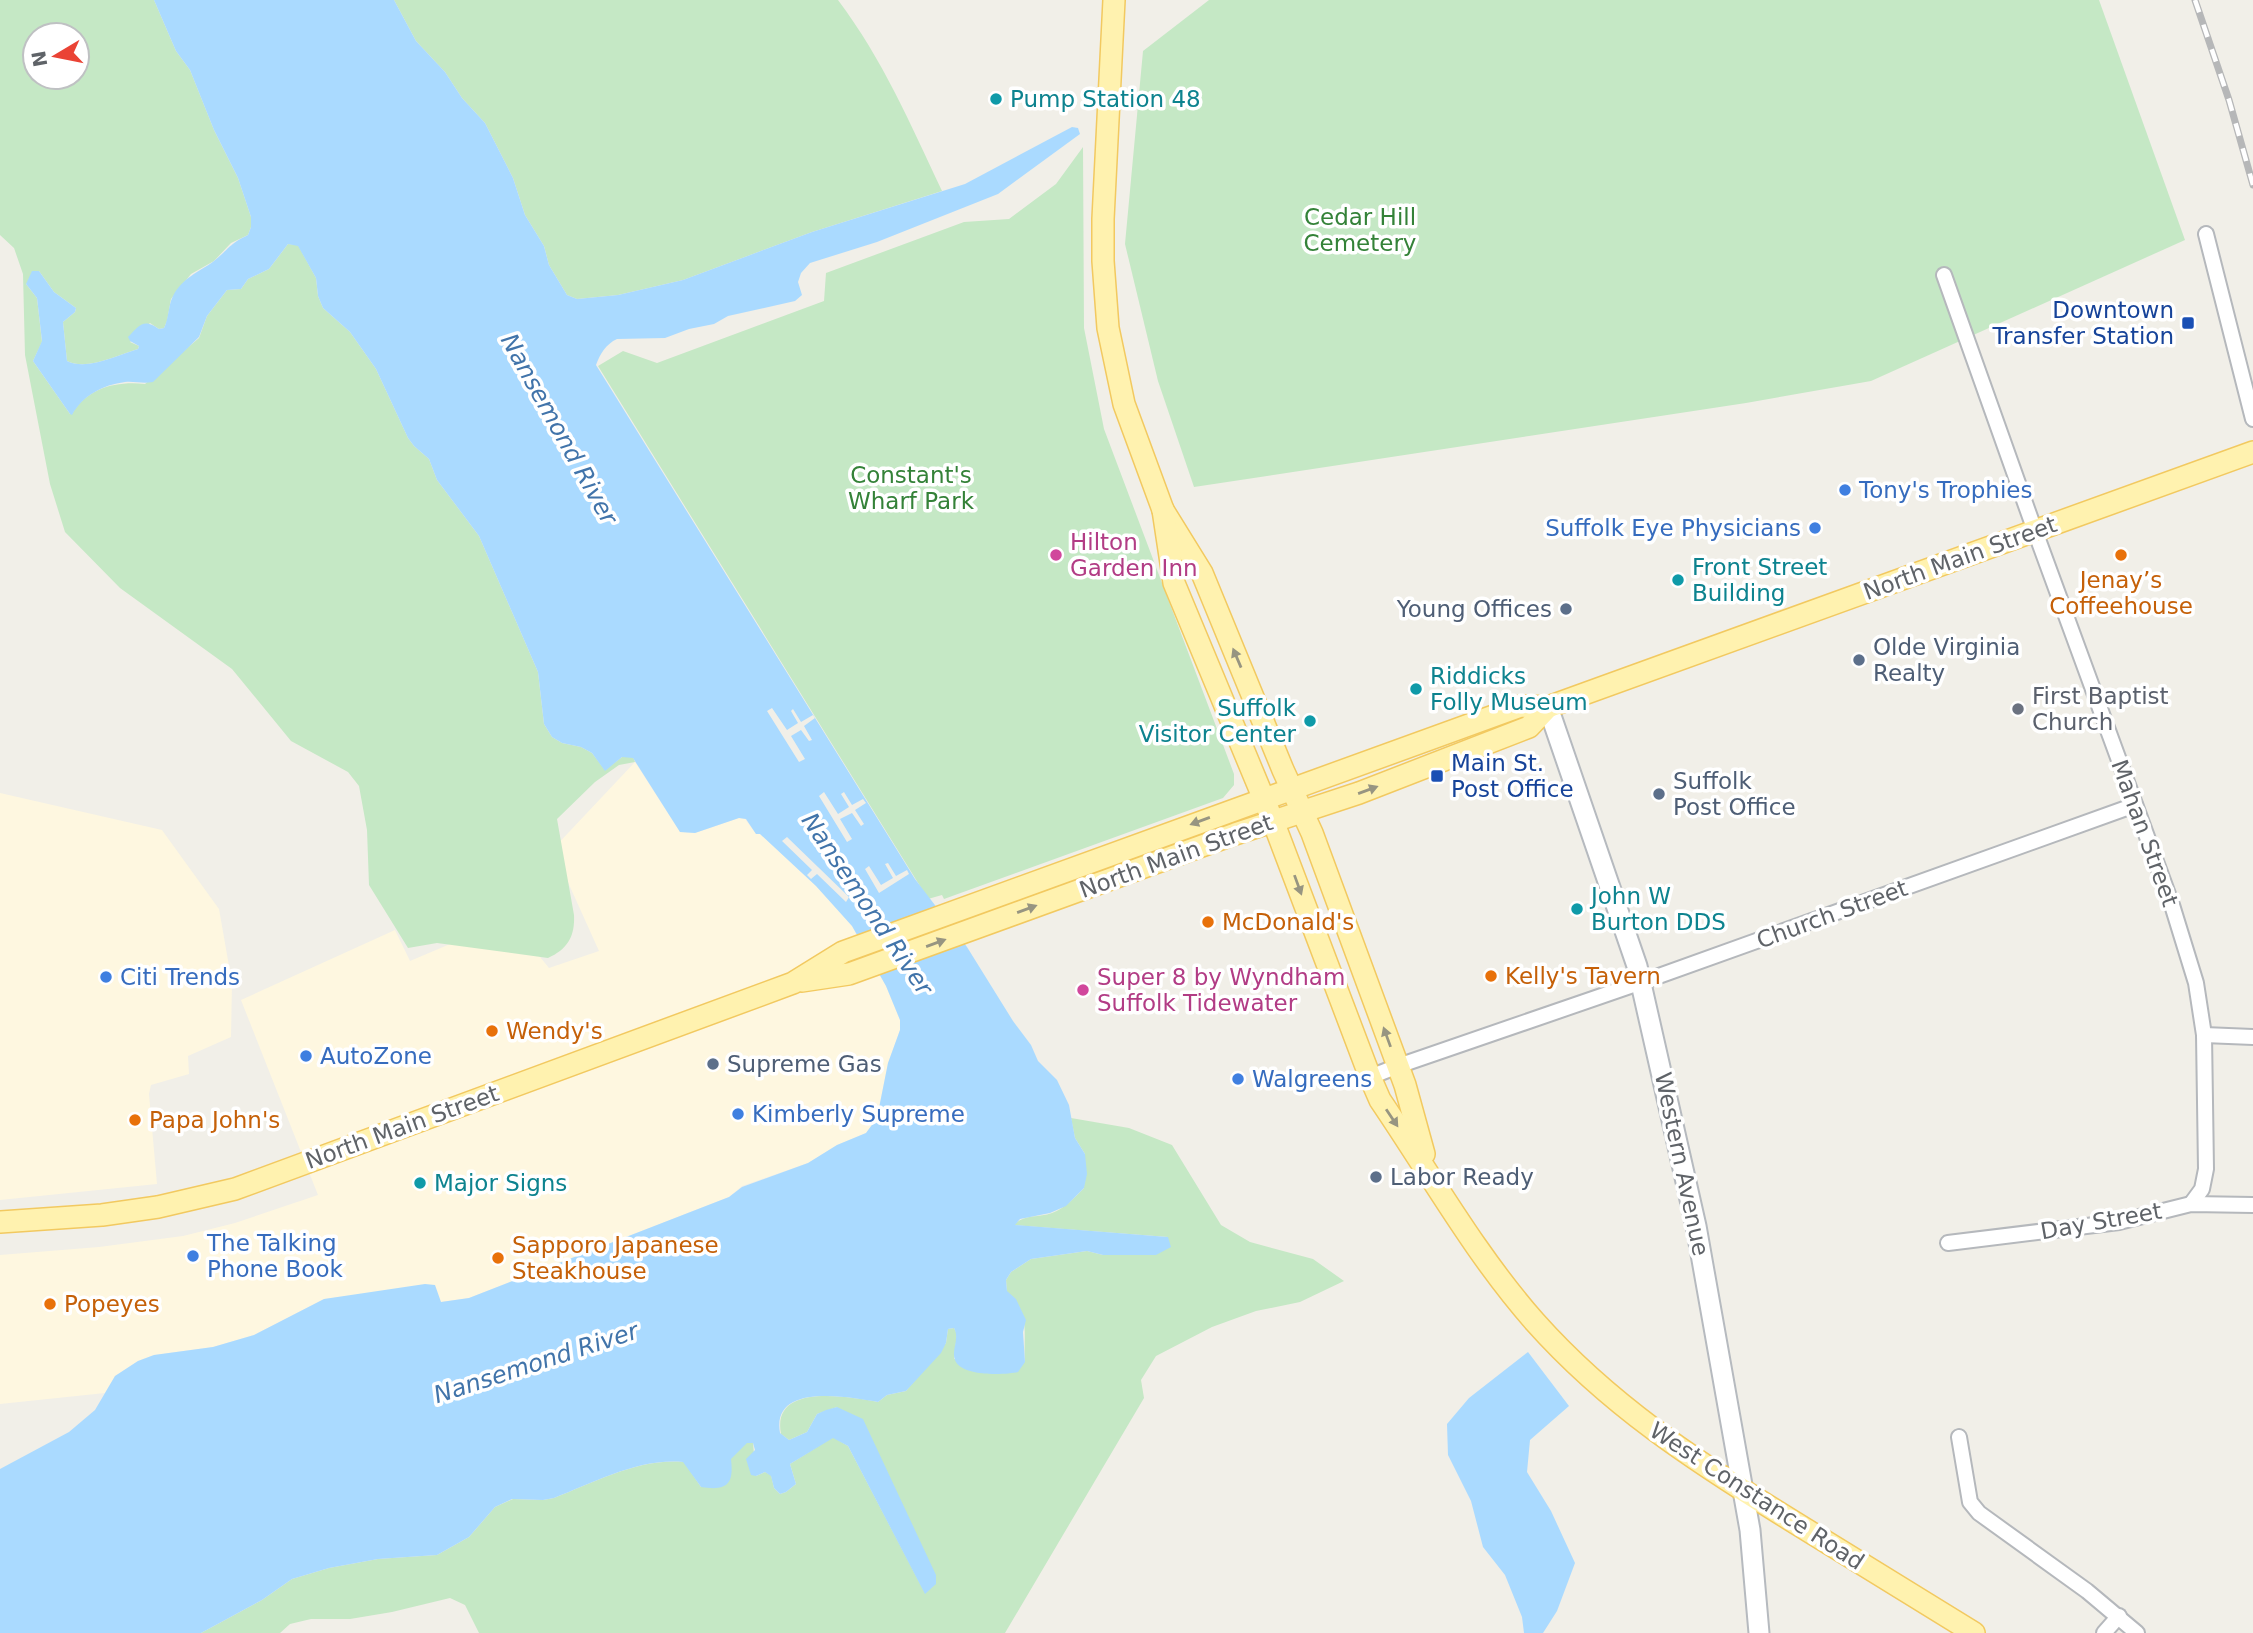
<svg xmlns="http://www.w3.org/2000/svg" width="2253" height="1633" viewBox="0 0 2253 1633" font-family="'DejaVu Sans',sans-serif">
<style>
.commercial{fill:#fef7e0}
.green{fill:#c5e8c5;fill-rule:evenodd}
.water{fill:#aadaff}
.pier{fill:#f1efe8}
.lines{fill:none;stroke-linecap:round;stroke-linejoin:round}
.street-casing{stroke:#b5b8bc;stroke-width:18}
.secondary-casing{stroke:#b6babf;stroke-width:23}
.primary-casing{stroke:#f2c960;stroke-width:24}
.street{stroke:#fff;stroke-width:14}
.secondary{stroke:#fff;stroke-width:19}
.primary{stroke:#fff2af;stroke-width:21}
.rail-casing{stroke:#b6b7b8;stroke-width:7}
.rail{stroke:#fff;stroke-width:4.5;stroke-dasharray:13;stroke-linecap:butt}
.oneway{fill:#979581}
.culture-dot{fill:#0f9aa8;stroke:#fff;stroke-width:2.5}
.transit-dot{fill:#1a4fb4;stroke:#fff;stroke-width:2.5}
.shop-dot{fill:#3f7fe0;stroke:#fff;stroke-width:2.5}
.hotel-dot{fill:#d1479c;stroke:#fff;stroke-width:2.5}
.food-dot{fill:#e8710a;stroke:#fff;stroke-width:2.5}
.service-dot{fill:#5c6f8a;stroke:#fff;stroke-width:2.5}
.worship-dot{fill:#6b7280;stroke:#fff;stroke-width:2.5}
.labels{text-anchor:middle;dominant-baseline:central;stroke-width:7;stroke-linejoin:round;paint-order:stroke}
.culture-label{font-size:23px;fill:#0d838f;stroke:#fff;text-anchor:start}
.park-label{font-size:23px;fill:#348238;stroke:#fff}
.transit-label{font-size:23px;fill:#164399;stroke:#fff;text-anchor:end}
.shop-label{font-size:23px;fill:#366cbe;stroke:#fff;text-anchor:start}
.hotel-label{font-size:23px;fill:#b23c85;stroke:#fff;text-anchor:start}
.street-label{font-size:23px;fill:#5f6368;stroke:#fff}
.food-label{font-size:23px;fill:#c56008;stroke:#fff;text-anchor:start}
.service-label{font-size:23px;fill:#4e5e75;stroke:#fff;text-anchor:start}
.worship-label{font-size:23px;fill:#5b616d;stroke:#fff;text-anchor:start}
.water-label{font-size:24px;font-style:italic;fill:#4174aa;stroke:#fff}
</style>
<rect width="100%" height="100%" fill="#f1efe8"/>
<g class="commercial">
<path d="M635,762L680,832L695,833L739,818L745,819L756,834H760L816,886L852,926L886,986L900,1020V1030L888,1063L877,1118L866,1133L837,1145L808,1163L742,1186L729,1197L469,1298L441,1302L385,1292L324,1299L254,1335L213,1347L154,1355L138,1361L115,1376L105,1393L0,1404V1255L99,1247L183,1236L235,1223L318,1195L241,1000L395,930L410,961L509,919L549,968L599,951L553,849Z"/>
<path d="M0,793L162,830L219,909L232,983L231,1037L188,1056L189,1074L151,1085L149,1094L157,1184L0,1200Z"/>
</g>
<g class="green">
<path d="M0,0H154L176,51L190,70L214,130L238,178L251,217V227L248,235L231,243L214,261L191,274L171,299L167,321L164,328L159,329L150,323L130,342L139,346L138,349C118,355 87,371 67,361L63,322L75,312L76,308L54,292L39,271L26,284L37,298L42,342L33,361L70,414H72C87,388 116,381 145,384L199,338L207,316L227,290L241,289L248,279L269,269L288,244L298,245L316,278L318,296L323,308L350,332L376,369L408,438L414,446L429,459L437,480L479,536L538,672L544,724L552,737L562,743L581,747L592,753L605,770L622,757H633L635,762L619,765L595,782L557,819L574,915C575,936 568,949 548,958L437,943L408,948L369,885L367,830L359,786L348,772L291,741L232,669L120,588L65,532L50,484L25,355L23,274L14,248L0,235ZM35,35H77V77H35Z"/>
<path d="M394,0H838C883,60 910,123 942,191L812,232L683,280L618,295L577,299L567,295L549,265L544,246L525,215L513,178L485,123L462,98L445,72L416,41Z"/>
<path d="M1209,0H2099L2185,240L1871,381L1746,403L1194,487L1158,381L1125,244L1143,51Z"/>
<path d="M1083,147L1084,328L1104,429L1234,774V785L1223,798L944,899L942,895L928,899L598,366L623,351L657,363L824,301L826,273L964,222L1009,219L1056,184Z"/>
<path d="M1071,1118L1129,1128L1172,1145L1221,1225L1250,1242L1313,1259L1344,1281L1300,1302L1256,1311L1212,1327L1156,1356L1141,1380L1144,1398L1005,1633H479L465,1605L450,1598L392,1612L350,1619H311L290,1624L280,1633H201L262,1600L292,1579L329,1568L378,1559L437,1555L469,1537L495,1507L513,1499L543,1500L554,1498C595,1482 639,1458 684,1462L701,1487L747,1442L753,1443L756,1476L765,1472L771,1475L774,1488L780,1494L786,1492L796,1484L790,1464L833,1437L848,1446L925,1593L837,1407L817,1414L807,1432L789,1440L781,1434C771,1382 849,1397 878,1402L887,1395L906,1391L946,1343L948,1329L954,1328L957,1334L954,1359L1025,1362C1023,1333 1031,1313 1007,1292L1006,1280L1011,1272L1031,1259L1087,1251L1103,1255L1168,1237L1014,1225C1024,1214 1038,1218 1052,1213C1065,1208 1074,1198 1084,1188L1085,1154L1075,1138Z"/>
</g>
<g class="water">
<path d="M154,0H394L416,41L445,72L462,98L485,123L513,178L525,215L544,246L549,265L567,295L577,299L618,295L683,280L812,232L965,184L1072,127L1078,128L1080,134L998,194L877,242L810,263L801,273L798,282L802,295L795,301L728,316L714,324L689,329L665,338L617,339C606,344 600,354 596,365L915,879L967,947L1013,1021L1031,1045L1038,1061L1057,1080L1069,1105L1075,1138L1085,1154L1087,1174L1084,1188L1066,1206L1050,1213L1020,1219L1015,1225L1168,1237L1171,1247L1156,1255H1103L1087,1251L1031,1259L1011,1272L1006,1280L1007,1291L1016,1299L1026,1320L1023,1332L1025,1362L1018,1372C1005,1375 961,1377 955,1360C951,1350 960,1339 954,1328L948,1329L946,1343L941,1353L906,1391L887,1395L878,1402C849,1397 771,1382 780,1433L789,1440L807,1432L817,1414L826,1410L837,1407L863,1419L936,1575V1584L925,1594L848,1446L833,1438L790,1464L796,1484L786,1492L780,1494L774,1488L771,1476L765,1472L756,1476L751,1475L746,1459L755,1450L753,1443H747L731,1459C734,1485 727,1491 701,1487L683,1462C639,1458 595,1482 554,1498L543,1500L512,1499L495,1507L469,1537L437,1555L378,1559L329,1568L292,1579L262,1600L201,1633H0V1469L69,1432L95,1410L115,1376L138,1361L154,1355L213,1347L254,1335L324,1299L425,1284L435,1285L441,1302L469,1298L729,1197L742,1187L808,1163L837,1145L866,1133L877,1118L888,1063L900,1030V1020L886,986L852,926L816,886L760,834H756L746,819L739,818L695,833L680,832L633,758L622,757L605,771L592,753L581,747L562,743L552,737L544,724L538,672L479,536L437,480L429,459L414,446L408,438L376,369L350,332L323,308L318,296L316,278L298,246L288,244L269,269L248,279L241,289L227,290L207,316L199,337L153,382C143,384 134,381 125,382C103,385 83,395 72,415L70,414L33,361L42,341L37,298L26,284L32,271H39L54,292L76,308L75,312L63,322L67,361C87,371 118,355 138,349L139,346L130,341L128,337C140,325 143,318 159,329L164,328C169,318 168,306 173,296C183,277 198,273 214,261C229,249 229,244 248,235L251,227V217L238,178L214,130L190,70L176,51Z"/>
<path d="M1528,1352L1569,1406L1530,1440L1527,1472L1551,1511L1575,1563L1557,1611L1543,1633H1524L1522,1617L1505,1575L1483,1547L1471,1501L1448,1455L1447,1424L1469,1398Z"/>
</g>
<g class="pier">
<path d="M772,708L787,730L798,723L791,711L793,709L801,722L813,715L815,718L804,726L812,740L809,741L801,730L791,736L805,759L799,762L767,711Z"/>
<path d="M824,792L838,814L849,807L841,794L844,792L852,805L863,799L866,803L855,810L864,824L861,826L852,813L840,819L852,839L847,842L819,796Z"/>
<path d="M787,837L849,897L846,902L817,874L811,879L807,875L812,870L782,841Z"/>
<path d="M888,863L896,876L907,870L909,874L879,893L865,869L869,866L881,885L893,878L885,864Z"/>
</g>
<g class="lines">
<g class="street-casing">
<g id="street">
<path d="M2206,234L2253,419"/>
<path d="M1944,275L2035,531L2172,905L2196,983L2204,1035L2206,1169L2202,1189L2191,1204"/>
<path d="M2204,1035L2253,1037"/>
<path d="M1370,1077L1398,1066L1642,982L2135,805"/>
<path d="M1948,1243L2119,1222L2191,1204L2253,1205"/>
<path d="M1959,1437L1970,1502L1979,1513L2087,1591L2137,1633"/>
<path d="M2104,1633L2119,1616"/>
</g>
</g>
<g class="secondary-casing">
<path id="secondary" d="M1548,707L1637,966L1696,1226L1750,1530L1759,1633"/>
</g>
<g class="primary-casing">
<g id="primary">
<path d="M1114,0L1103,219V261L1108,328L1124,404L1163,510L1202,573L1283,770L1312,833L1405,1085L1424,1154"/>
<path d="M1163,510L1174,583L1273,821L1370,1077L1380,1100C1431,1175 1475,1254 1535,1322C1609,1405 1695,1461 1789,1519C1850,1557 1912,1595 1974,1633"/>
<path d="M802,981L849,974L1235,834L1359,793L1529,727L1548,707"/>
<path d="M0,1222L102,1215L158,1207L235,1189L793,983L843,952L1521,706L1548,707L2253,452"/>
</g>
</g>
<use href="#street" class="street"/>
<use href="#secondary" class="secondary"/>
<use href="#primary" class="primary"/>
<g class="rail-casing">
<path id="rail" d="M2195,0L2229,100L2253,185"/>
</g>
<use href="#rail" class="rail"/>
</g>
<defs><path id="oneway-solid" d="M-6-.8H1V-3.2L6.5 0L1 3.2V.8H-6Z" transform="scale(1.75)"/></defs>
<g class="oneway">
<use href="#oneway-solid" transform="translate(1237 658) rotate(-113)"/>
<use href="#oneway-solid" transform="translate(1368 790) rotate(-20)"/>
<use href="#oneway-solid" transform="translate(1200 821) rotate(160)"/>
<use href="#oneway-solid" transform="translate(1298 885) rotate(70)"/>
<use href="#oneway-solid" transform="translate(1027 909) rotate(-20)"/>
<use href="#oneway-solid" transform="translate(936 943) rotate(-20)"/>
<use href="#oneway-solid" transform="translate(1387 1037) rotate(-110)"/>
<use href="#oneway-solid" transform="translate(1392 1118) rotate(56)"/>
</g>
<g class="culture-dot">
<circle cx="996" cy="99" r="7"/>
<circle cx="1678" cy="580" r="7"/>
<circle cx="1416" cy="689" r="7"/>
<circle cx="1310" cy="721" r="7"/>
<circle cx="1577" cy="909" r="7"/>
<circle cx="420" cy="1183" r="7"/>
</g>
<g class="transit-dot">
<rect x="2181" y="316" width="14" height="14" rx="3.5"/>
<rect x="1430" y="769" width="14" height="14" rx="3.5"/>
</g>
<g class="shop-dot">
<circle cx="1845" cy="490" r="7"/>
<circle cx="1815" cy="528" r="7"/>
<circle cx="106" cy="977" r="7"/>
<circle cx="306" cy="1056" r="7"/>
<circle cx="1238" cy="1079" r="7"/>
<circle cx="738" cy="1114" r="7"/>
<circle cx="193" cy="1256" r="7"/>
</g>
<g class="hotel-dot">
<circle cx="1056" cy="555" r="7"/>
<circle cx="1083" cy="990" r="7"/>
</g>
<g class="food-dot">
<circle cx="2121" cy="555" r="7"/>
<circle cx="1208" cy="922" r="7"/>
<circle cx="1491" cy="976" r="7"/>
<circle cx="492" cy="1031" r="7"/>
<circle cx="135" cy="1120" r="7"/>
<circle cx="498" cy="1258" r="7"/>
<circle cx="50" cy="1304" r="7"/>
</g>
<g class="service-dot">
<circle cx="1566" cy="609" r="7"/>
<circle cx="1859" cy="660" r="7"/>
<circle cx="1659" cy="794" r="7"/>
<circle cx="713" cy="1064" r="7"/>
<circle cx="1376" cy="1177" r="7"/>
</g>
<circle class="worship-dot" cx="2018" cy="709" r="7"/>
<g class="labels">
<g class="culture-label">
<text x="1010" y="99">Pump Station 48</text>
<text x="1692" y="567">Front Street<tspan x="1692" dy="26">Building</tspan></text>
<text x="1430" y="676">Riddicks<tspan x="1430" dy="26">Folly Museum</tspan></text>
<text x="1296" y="708" text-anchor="end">Suffolk<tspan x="1296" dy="26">Visitor Center</tspan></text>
<text x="1591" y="896">John W<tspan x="1591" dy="26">Burton DDS</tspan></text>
<text x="434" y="1183">Major Signs</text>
</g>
<g class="park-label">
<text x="1360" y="217">Cedar Hill<tspan x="1360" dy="26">Cemetery</tspan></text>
<text x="911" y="475">Constant's<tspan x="911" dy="26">Wharf Park</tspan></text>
</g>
<g class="transit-label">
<text x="2174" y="310">Downtown<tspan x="2174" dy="26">Transfer Station</tspan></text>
<text x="1451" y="763" text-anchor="start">Main St.<tspan x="1451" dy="26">Post Office</tspan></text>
</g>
<g class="shop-label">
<text x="1859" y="490">Tony's Trophies</text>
<text x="1801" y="528" text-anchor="end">Suffolk Eye Physicians</text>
<text x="120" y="977">Citi Trends</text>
<text x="320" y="1056">AutoZone</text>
<text x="1252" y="1079">Walgreens</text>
<text x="752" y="1114">Kimberly Supreme</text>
<text x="207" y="1243">The Talking<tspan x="207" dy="26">Phone Book</tspan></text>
</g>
<g class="hotel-label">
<text x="1070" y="542">Hilton<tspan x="1070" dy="26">Garden Inn</tspan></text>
<text x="1097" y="977">Super 8 by Wyndham<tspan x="1097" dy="26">Suffolk Tidewater</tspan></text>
</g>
<g class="street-label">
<text transform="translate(1960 558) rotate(-20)">North Main Street</text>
<text transform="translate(2145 833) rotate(70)">Mahan Street</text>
<text transform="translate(1176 856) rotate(-20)">North Main Street</text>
<text transform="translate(1832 914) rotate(-20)">Church Street</text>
<text transform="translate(402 1127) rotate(-20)">North Main Street</text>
<text transform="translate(1682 1164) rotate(78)">Western Avenue</text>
<text transform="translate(2101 1221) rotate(-10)">Day Street</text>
<text transform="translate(1757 1496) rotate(33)">West Constance Road</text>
</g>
<g class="food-label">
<text x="2121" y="580" text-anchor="middle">Jenay’s<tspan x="2121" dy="26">Coffeehouse</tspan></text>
<text x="1222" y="922">McDonald's</text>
<text x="1505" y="976">Kelly's Tavern</text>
<text x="506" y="1031">Wendy's</text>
<text x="149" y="1120">Papa John's</text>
<text x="512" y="1245">Sapporo Japanese<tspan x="512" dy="26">Steakhouse</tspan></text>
<text x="64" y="1304">Popeyes</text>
</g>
<g class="service-label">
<text x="1552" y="609" text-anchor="end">Young Offices</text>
<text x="1873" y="647">Olde Virginia<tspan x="1873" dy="26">Realty</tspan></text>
<text x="1673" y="781">Suffolk<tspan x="1673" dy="26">Post Office</tspan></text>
<text x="727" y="1064">Supreme Gas</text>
<text x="1390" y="1177">Labor Ready</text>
</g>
<g class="worship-label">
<text x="2032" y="696">First Baptist<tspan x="2032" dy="26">Church</tspan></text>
</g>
<g class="water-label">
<text transform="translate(559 429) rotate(61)">Nansemond River</text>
<text transform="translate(867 904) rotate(56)">Nansemond River</text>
<text transform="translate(536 1363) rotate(-18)">Nansemond River</text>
</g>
</g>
<g transform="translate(56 56) rotate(260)"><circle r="33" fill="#ffffff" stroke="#bfc1c3" stroke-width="2"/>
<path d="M0-5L12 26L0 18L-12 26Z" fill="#ea4335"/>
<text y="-10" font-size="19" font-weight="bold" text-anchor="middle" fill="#5f6368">N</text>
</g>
</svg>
